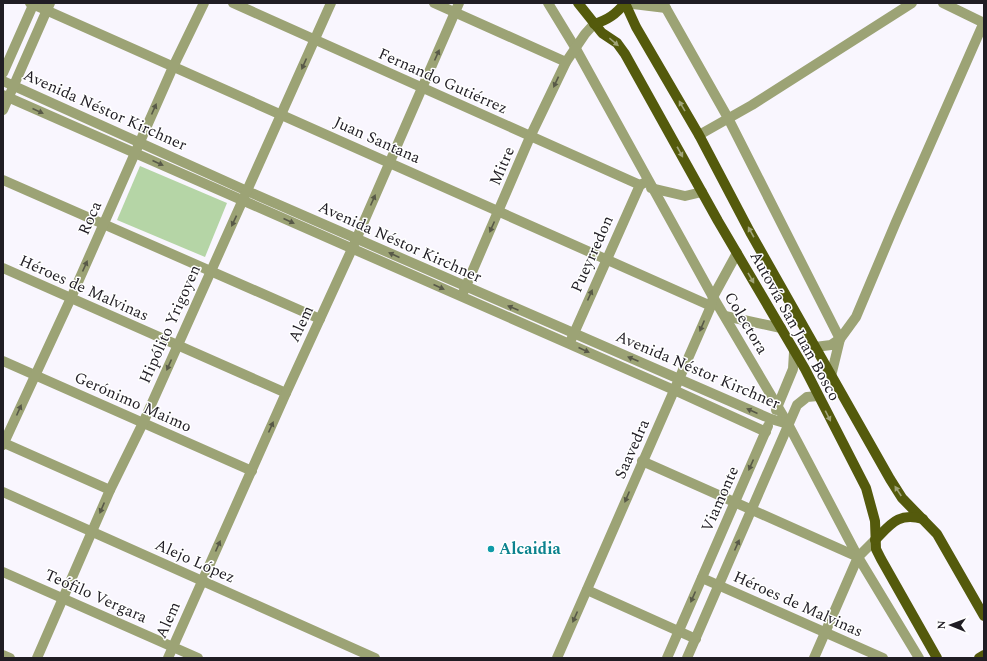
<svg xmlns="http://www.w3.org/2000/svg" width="987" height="661" viewBox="0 0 987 661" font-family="Spectral,serif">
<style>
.park{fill:#b5d5a6}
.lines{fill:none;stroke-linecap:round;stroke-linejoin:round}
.minor{stroke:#9ca375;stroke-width:10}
.major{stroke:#545a0c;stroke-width:10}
.oneway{fill:#a1a479}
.oneway2{fill:#585948}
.culture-dot{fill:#0f9aa8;stroke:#fff;stroke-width:1.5}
.labels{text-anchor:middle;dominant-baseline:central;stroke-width:3;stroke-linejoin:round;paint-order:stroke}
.street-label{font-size:16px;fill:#201d24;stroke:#fff}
.culture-label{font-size:16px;font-weight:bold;fill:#0d838f;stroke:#fff;text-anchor:start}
</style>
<rect width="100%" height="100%" fill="#f9f6fe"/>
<path class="park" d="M140,166L227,203L205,257L117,220Z"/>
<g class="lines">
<g class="minor">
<path d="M30,3L711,306"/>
<path d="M233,3L640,185"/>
<path d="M434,3L566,62"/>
<path d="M548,3L576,49L713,297L788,424L858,557L919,658"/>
<path d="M625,3L666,8"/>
<path d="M663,3L728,118L840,339L856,317L896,222L984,22"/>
<path d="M943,3L984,23"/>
<path d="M3,73L34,3"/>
<path d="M3,81L247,191L771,419L788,424"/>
<path d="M3,95L674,390L766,432"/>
<path d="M3,110L50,3"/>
<path d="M699,135L752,105L912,3"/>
<path d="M3,180L320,319"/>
<path d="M651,188L685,196L702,192"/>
<path d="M3,268L286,393"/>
<path d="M463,293L530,137L566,62L585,34L594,24"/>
<path d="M725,316L781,328"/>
<path d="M571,340L640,185L646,182"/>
<path d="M815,347L831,345L840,339L831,376"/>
<path d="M3,361L252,471"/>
<path d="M776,410L793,369L794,352"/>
<path d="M4,443L110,490"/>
<path d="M3,445L71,298L173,67L204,3"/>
<path d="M642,461L858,557"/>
<path d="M3,492L375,658"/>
<path d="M3,572L198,658"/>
<path d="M702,578L883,658"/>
<path d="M587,590L696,639"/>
<path d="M3,655L10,658"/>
<path d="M37,658L110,490L143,423L331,3"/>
<path d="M168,658L286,393L352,249L459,3"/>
<path d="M557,658L711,306L713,297L737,253"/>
<path d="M667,658L768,426"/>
<path d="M687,658L797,405L807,397L818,396"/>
<path d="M814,658L858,557L875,540"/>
</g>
<g class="major">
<path d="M578,3L602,33L617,43L625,54L718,221L805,369L866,488L875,521L876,549L881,559L937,658"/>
<path d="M625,3L636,27L699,135L750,232L890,479L902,498L937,534L984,616"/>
<path d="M594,24C608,20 616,14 625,3"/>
<path d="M875,540C891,524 898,512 923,519"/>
<path d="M979,658L984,655"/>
</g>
</g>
<defs><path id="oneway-solid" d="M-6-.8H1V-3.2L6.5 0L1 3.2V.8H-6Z"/></defs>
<g class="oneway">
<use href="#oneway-solid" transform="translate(614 42) rotate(40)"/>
<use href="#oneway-solid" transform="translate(682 106) rotate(-120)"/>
<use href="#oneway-solid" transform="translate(680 152) rotate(61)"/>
<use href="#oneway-solid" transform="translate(751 232) rotate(-119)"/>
<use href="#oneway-solid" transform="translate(751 278) rotate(60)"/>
<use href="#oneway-solid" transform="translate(828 416) rotate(63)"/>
<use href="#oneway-solid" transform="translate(898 491) rotate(-123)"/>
</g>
<g class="oneway2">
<use href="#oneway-solid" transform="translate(437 55) rotate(-66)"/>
<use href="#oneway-solid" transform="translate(304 64) rotate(114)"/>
<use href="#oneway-solid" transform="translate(556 82) rotate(115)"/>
<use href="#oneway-solid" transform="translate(154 109) rotate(-66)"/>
<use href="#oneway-solid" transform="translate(38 111) rotate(24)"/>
<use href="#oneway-solid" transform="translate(158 163) rotate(24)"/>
<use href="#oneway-solid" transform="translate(373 200) rotate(-66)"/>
<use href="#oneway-solid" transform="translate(234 221) rotate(115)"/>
<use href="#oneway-solid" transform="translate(289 221) rotate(24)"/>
<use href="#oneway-solid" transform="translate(492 227) rotate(114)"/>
<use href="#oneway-solid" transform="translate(394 255) rotate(-156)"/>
<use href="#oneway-solid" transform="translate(85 266) rotate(-66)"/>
<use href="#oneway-solid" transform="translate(439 287) rotate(24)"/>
<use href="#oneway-solid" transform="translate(590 295) rotate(-66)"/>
<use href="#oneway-solid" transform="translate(513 308) rotate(-157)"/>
<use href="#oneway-solid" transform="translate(702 326) rotate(113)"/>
<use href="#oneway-solid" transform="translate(584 350) rotate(24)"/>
<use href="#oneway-solid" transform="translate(633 359) rotate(-157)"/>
<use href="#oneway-solid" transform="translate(169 365) rotate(114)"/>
<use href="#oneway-solid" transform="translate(19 410) rotate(-66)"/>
<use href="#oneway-solid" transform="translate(752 411) rotate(-156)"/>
<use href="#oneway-solid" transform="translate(271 427) rotate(-66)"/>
<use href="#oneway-solid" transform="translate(751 465) rotate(114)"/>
<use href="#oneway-solid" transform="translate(627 497) rotate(113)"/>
<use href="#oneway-solid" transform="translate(102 508) rotate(113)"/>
<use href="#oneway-solid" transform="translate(737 545) rotate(-66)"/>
<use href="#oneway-solid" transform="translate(218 546) rotate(-66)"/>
<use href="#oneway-solid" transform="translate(693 597) rotate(114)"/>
<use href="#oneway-solid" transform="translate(575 617) rotate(114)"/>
</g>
<circle class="culture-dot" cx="491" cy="549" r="4"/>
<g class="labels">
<g class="street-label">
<text transform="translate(443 81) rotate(24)">Fernando Gutiérrez</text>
<text transform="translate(105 110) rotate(24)">Avenida Néstor Kirchner</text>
<text transform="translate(377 140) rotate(24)">Juan Santana</text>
<text transform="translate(502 166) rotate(-67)">Mitre</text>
<text transform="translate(90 218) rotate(-66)">Roca</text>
<text transform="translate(400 242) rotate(24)">Avenida Néstor Kirchner</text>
<text transform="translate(592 254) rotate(-66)">Pueyrredon</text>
<text transform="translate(84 288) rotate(24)">Héroes de Malvinas</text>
<text transform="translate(746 323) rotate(59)">Colectora</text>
<text transform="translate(170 324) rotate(-66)">Hipólito Yrigoyen</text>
<text transform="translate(301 324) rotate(-65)">Alem</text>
<text transform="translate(795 326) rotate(61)">Autovía San Juan Bosco</text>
<text transform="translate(698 370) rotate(23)">Avenida Néstor Kirchner</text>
<text transform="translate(133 402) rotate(24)">Gerónimo Maimo</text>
<text transform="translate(632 449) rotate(-66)">Saavedra</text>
<text transform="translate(720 499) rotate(-66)">Viamonte</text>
<text transform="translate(195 561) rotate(24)">Alejo López</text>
<text transform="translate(96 596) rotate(24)">Teófilo Vergara</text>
<text transform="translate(798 604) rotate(24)">Héroes de Malvinas</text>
<text transform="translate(168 620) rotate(-66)">Alem</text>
</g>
<g class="culture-label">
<text x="499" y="549">Alcaidia</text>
</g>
</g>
<rect width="987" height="661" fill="none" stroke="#201d24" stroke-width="8"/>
<g transform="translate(951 625) rotate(271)" stroke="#ffffff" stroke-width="3" paint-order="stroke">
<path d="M0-3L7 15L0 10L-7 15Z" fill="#201d24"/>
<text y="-6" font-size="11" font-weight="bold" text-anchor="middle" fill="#201d24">N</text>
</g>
</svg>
